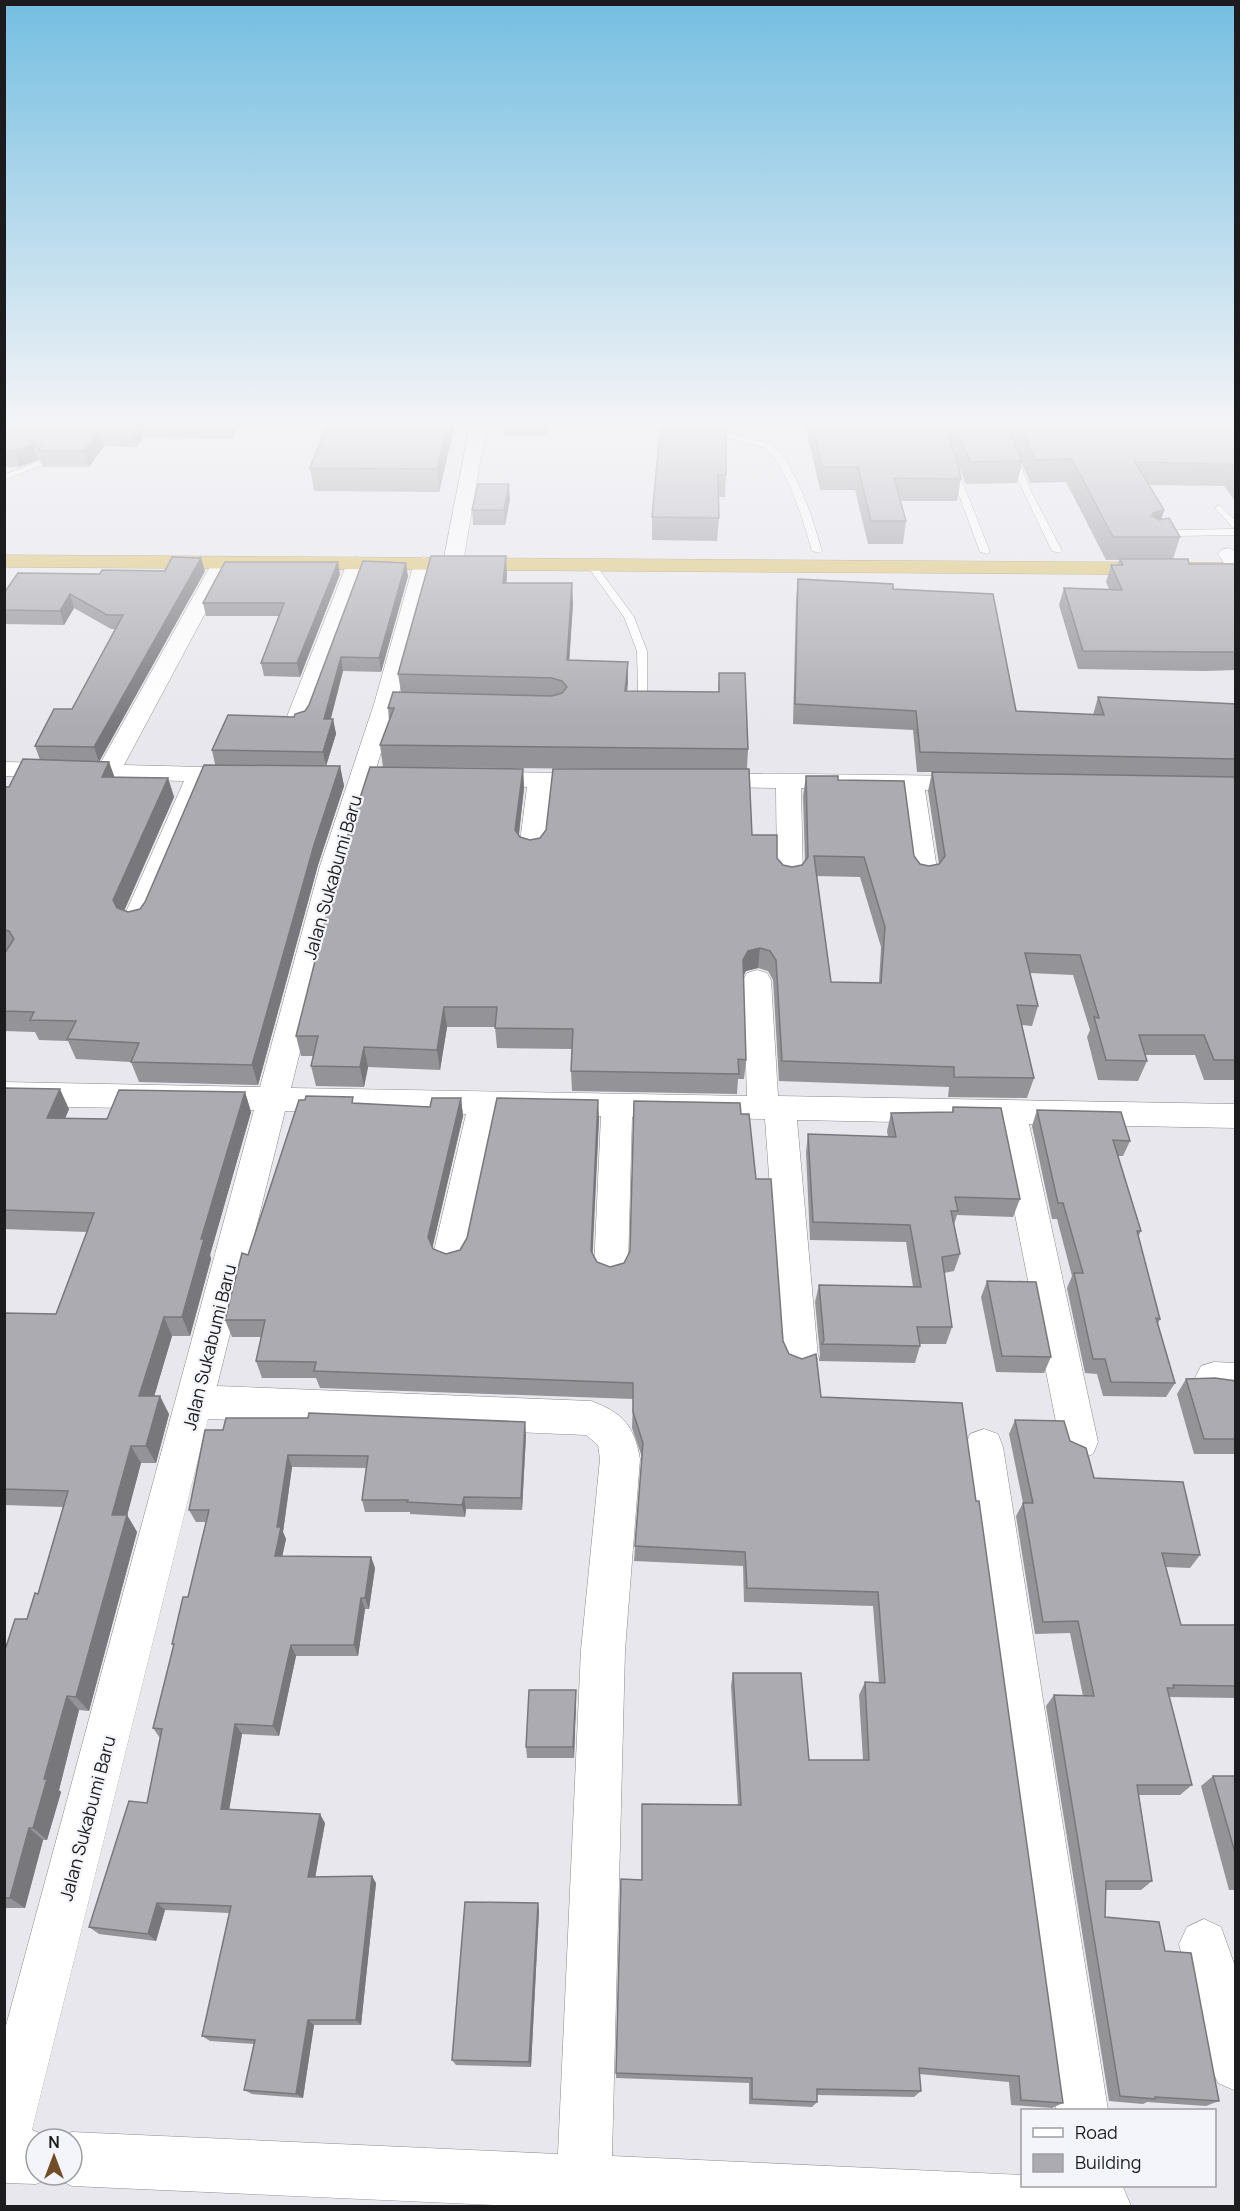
<svg xmlns="http://www.w3.org/2000/svg" width="1240" height="2211" viewBox="0 0 1240 2211" font-family="Manrope,sans-serif">
<style>
.lines{fill:none;stroke-linecap:round;stroke-linejoin:round}
.lane-casing{stroke:#8a8a90;stroke-width:1}
.street-casing{stroke:#8a8a90;stroke-width:1}
.highway-casing{stroke:#988750;stroke-width:1}
.lane{fill:#fff;fill-rule:evenodd}
.street{fill:#fff;fill-rule:evenodd}
.highway{fill:#dac06b;fill-rule:evenodd}
.wall{fill:#939398;fill-rule:evenodd}
.shaded-wall{fill:#78787c}
.building{fill:#ababb1;stroke:#78787c;stroke-width:1.5;fill-rule:evenodd}
.labels{text-anchor:middle;dominant-baseline:central;stroke-width:4.5;stroke-linejoin:round;paint-order:stroke}
.street-label{font-size:18px;fill:#1c1c1e;stroke:#f4f4fb}
</style>
<rect width="100%" height="100%" fill="#e7e7ed"/>
<g class="lines">
<g class="lane-casing">
<g id="lane">
<path d="M993,420H1001L1032,493L1062,551L1060,553L1052,551L1024,493Z"/>
<path d="M705,428L772,444C798,470 812,517 822,551L820,553L812,551C803,520 789,471 766,448L705,432Z"/>
<path d="M37,462L44,464L4,480V475Z"/>
<path d="M953,465L957,468L990,552L988,554L980,552L949,468Z"/>
<path d="M1219,505L1236,521V535L1177,536L1158,540L1153,537L1177,530L1234,529L1215,508Z"/>
<path d="M590,565H596L634,617L647,651V695H639L638,693L637,651L624,617L588,567Z"/>
</g>
</g>
<g class="street-casing">
<g id="street">
<path d="M471,420H487L463,563L460,567H446L443,563Z"/>
<path d="M1228,548L1236,551V573L1229,571L1218,554L1221,550Z"/>
<path d="M222,557L229,559L232,563L124,765L242,768L251,770L254,775L251,780L242,782L208,781L150,921L146,927L136,930L126,927L122,921L184,781L4,776V762L100,764L212,563L215,559Z"/>
<path d="M357,557L364,559L367,563L310,719L306,724L298,726L290,724L286,719L347,563L350,559Z"/>
<path d="M424,557L431,559L434,563L396,704L346,866L291,1088L747,1096L743,980L747,973L757,970L767,973L771,980L778,1096L1236,1104V1128L1029,1124L1098,1442L1093,1454L1079,1460L1065,1454L1060,1442L997,1124L797,1120L818,1357L813,1368L800,1373L787,1368L782,1357L765,1119L632,1117L628,1268L623,1278L611,1282L599,1278L594,1268L601,1116L497,1114L467,1255L462,1265L450,1269L438,1265L433,1255L466,1114L285,1111L217,1386L591,1401C623,1413 634,1425 640,1459L625,1650L612,2156L1022,2175V2186H1121L1123,2187L1131,2206H518L72,2186L53,2177L36,2184L4,2183V2033L254,1110L4,1106V1082L260,1087L320,866L374,704L414,563L417,559ZM208,1419L586,1435L598,1445L600,1459L581,1650L558,2154L72,2132L55,2139L32,2130ZM36,2139H72V2175H36Z"/>
<path d="M480,772L596,773L605,775L608,780L605,785L596,787H552L545,850L541,856L532,858L523,856L519,850L527,787L471,784L468,779L471,774Z"/>
<path d="M708,773L971,776L980,778L983,783L980,788L971,790H925L938,876L934,882L925,884L916,882L912,876L901,790L801,788L803,877L799,883L790,885L781,883L777,877L776,788L708,787L699,785L696,780L699,775Z"/>
<path d="M1214,1362L1236,1363V1395L1214,1394L1201,1390L1195,1378L1201,1366Z"/>
<path d="M984,1429L998,1434L1003,1447L1108,2110H1056L965,1447L970,1434Z"/>
<path d="M1204,1919L1221,1927L1236,1969V2091L1218,2083L1210,2065L1179,1944L1187,1927Z"/>
</g>
</g>
<g class="highway-casing">
<path id="highway" d="M4,555L1236,563V575L4,567Z"/>
</g>
<use href="#lane" class="lane"/>
<use href="#street" class="street"/>
<use href="#highway" class="highway"/>
</g>
<g class="wall">
<path d="M4,420H243L232,439L144,437L136,447L104,446L89,467H43L41,461L38,460L19,467H4Z"/>
<path d="M329,420H456L439,492L314,491L310,468Z"/>
<path d="M503,420H550L548,436H504Z"/>
<path d="M661,420L726,475L725,497H718L719,518L717,541L652,540V517Z"/>
<path d="M804,420H1236V502L1224,486L1149,485L1164,510L1161,520L1180,537L1173,559L1189,564H1236V670L1205,671L1078,669L1059,605L1064,588L1109,589L1106,582L1111,565H1118L1119,560H1106L1066,482L1030,483L1022,463L1017,483L966,484L958,463L961,479L957,501H900L906,521L903,544H868L855,490H820Z"/>
<path d="M510,499L505,525H473L472,510Z"/>
<path d="M363,561L408,576L381,672L343,671L330,719H333L336,734L326,766H340L344,786L318,865L258,1085L139,1082L131,1062L76,1059L68,1041L39,1040L35,1032L4,1031V954L8,950L4,949V787H9L40,760L35,746L72,709L116,629H111L74,608L64,625L4,624V593L100,574L205,571L99,761L109,762L114,777L168,778L174,797L124,911L128,912L140,909L145,902L215,764L212,750L294,717L305,711L309,705Z"/>
<path d="M340,574L300,677L264,676L261,663L279,616H206L203,603Z"/>
<path d="M507,576L506,583L573,603L569,660L628,662L627,691L718,692L719,673L748,749L747,769L752,835L777,858L783,865L792,867L802,865L805,861L803,796L806,776L838,780L914,856L920,864L929,866L939,864L928,791L932,772H917L913,730L793,724L796,598L798,579L893,589L1016,711L1093,715L1098,697L1236,704V1080H1204L1195,1055H1145L1147,1061L1138,1081L1098,1080L1087,1037L1090,1030L1073,975L1030,973L1038,1006L1032,1026L1022,1025L1034,1078L1027,1098L948,1097L949,1087L779,1081L773,980L768,971L758,968L746,971L743,976L746,1060L744,1079H738L737,1094L572,1091L571,1071L572,1049L497,1048L495,1027H447L440,1070L368,1067L364,1087L316,1086L311,1066L313,1056H301L296,1036L383,767L380,745L389,721L388,708L401,692L398,674ZM388,767L608,769L540,838L530,840L520,837L519,835L524,788L523,769ZM816,876L860,877L881,947L879,983L831,982Z"/>
<path d="M4,1088L69,1109L65,1118L107,1119L245,1092L251,1112L210,1255L211,1259L190,1336H172L154,1396L169,1414L156,1463H141L127,1515L137,1532L89,1711L79,1710L59,1790L61,1792L47,1840H43L25,1908H4V1653L27,1619L38,1594L63,1507L4,1505V1313L56,1314L87,1232L4,1229Z"/>
<path d="M461,1098L463,1116L432,1248L433,1249L446,1254L460,1250L599,1118L592,1253L597,1262L610,1267L624,1263L741,1114L756,1179L783,1341L789,1354L821,1397L976,1501L1063,2103L1052,2108L1011,2105L1009,2082L919,2074L921,2091L914,2097L817,2095V2102L812,2107L749,2104V2083L616,2078L621,1879L641,1880L738,1805L731,1686L733,1673L809,1760H863L859,1695L865,1682L879,1683L873,1606L744,1602L743,1566L634,1561L642,1457L632,1428L633,1399L320,1388L316,1378H262L256,1361L262,1337H232L225,1320L248,1255L355,1103L430,1107Z"/>
<path d="M953,1107L1020,1199L1013,1217L957,1215L954,1225L960,1254L954,1271L944,1273L952,1327L946,1344H920V1346L915,1363L819,1361L820,1354L815,1302L819,1285L913,1287L906,1242L810,1240L806,1152L808,1134L888,1137L887,1131L891,1113L952,1112Z"/>
<path d="M1037,1110L1130,1141L1123,1156H1118L1141,1231L1138,1237L1160,1319L1158,1324L1175,1383L1166,1397L1103,1396L1097,1374L1085,1373L1067,1288L1072,1276L1057,1219H1052L1032,1126Z"/>
<path d="M987,1281L1051,1357L1044,1373L996,1372L981,1297Z"/>
<path d="M1186,1379L1236,1381V1454H1194L1177,1394Z"/>
<path d="M1015,1420L1070,1441L1094,1478L1200,1555L1190,1568L1166,1567L1181,1625H1236V1698L1169,1697L1192,1785L1180,1795H1139L1152,1881L1141,1890H1106L1105,1917L1165,1951L1219,2101L1206,2106L1147,2102L1143,2104L1109,2101L1046,1706L1054,1695L1083,1696L1070,1633L1035,1634L1016,1516L1023,1503L1009,1434Z"/>
<path d="M205,1430L526,1435L522,1510L466,1509L465,1517L410,1514V1512H365L362,1500L366,1468L292,1467L283,1532L286,1539L282,1556L371,1557L375,1568L369,1609H365L358,1656H296L279,1736L242,1734L229,1809L325,1823L315,1877L376,1883L361,2025H314L303,2098L252,2094L244,2090L254,2044L210,2041L202,2036L229,1913L165,1910L156,1941L99,1934L89,1927L147,1803L160,1738L153,1728L174,1646L172,1644L188,1597L206,1522H196L189,1510Z"/>
<path d="M576,1690V1702L574,1758H527L526,1747Z"/>
<path d="M1213,1776H1236V1890H1229L1201,1786Z"/>
<path d="M539,1911L531,2067L456,2065L452,2060Z"/>
</g>
<g class="shaded-wall">
<path d="M231,420H243L232,439L229,424Z"/>
<path d="M449,420H456L439,492L437,469Z"/>
<path d="M548,420H550L548,436Z"/>
<path d="M140,421L144,437L136,447L132,431Z"/>
<path d="M99,431L104,446L89,467L84,451Z"/>
<path d="M33,444L38,460L19,467L14,451Z"/>
<path d="M509,484L510,499L505,525L504,510Z"/>
<path d="M1164,510L1157,533L1146,536L1145,539L1153,513Z"/>
<path d="M506,556L507,576L504,603L503,583Z"/>
<path d="M201,558L205,571L99,762L94,747Z"/>
<path d="M338,562L340,574L300,677L297,663Z"/>
<path d="M406,563L408,576L381,672L379,658Z"/>
<path d="M572,583L573,603L568,681L567,660Z"/>
<path d="M70,594L74,608L64,625L60,611Z"/>
<path d="M341,657L343,671L327,734L324,719Z"/>
<path d="M628,662V683L625,712V691Z"/>
<path d="M333,719L336,734L326,766L323,752Z"/>
<path d="M109,762L116,781L102,777Z"/>
<path d="M340,766L344,786L318,865L258,1085L252,1065L314,845Z"/>
<path d="M523,769L524,788L517,850L515,830Z"/>
<path d="M168,778L174,797L120,920L113,900Z"/>
<path d="M760,948L758,968L746,971L741,980L743,960L748,951Z"/>
<path d="M444,1007L447,1027L440,1070L437,1050Z"/>
<path d="M364,1047L368,1067L364,1087L360,1067Z"/>
<path d="M60,1089L69,1109L57,1138L47,1118Z"/>
<path d="M245,1092L251,1112L210,1255L211,1259L190,1336L182,1317L201,1239Z"/>
<path d="M461,1098L463,1116L431,1254L428,1237Z"/>
<path d="M598,1100L599,1118L592,1268L591,1251Z"/>
<path d="M164,1317L172,1336L149,1414L139,1396Z"/>
<path d="M160,1396L169,1414L156,1463L146,1446Z"/>
<path d="M525,1422L526,1435L522,1510L521,1498Z"/>
<path d="M131,1446L141,1463L127,1516V1515L137,1532L89,1711L76,1697L112,1515Z"/>
<path d="M288,1455L292,1467L283,1532L286,1539L280,1567L275,1556L277,1527Z"/>
<path d="M464,1497L466,1509L465,1517L462,1505Z"/>
<path d="M371,1557L375,1568L369,1609L365,1598Z"/>
<path d="M361,1598L365,1609L358,1656L354,1645Z"/>
<path d="M291,1645L296,1656L279,1736L273,1726Z"/>
<path d="M576,1690V1702L574,1758L573,1747Z"/>
<path d="M67,1696L79,1710L59,1790L61,1792L47,1840L33,1828L44,1779Z"/>
<path d="M235,1724L242,1734L228,1817L221,1809Z"/>
<path d="M320,1814L325,1823L314,1884L308,1877Z"/>
<path d="M29,1828L43,1840L25,1908L10,1898Z"/>
<path d="M372,1876L376,1883L361,2025L356,2020Z"/>
<path d="M157,1903L165,1910L156,1941L148,1934Z"/>
<path d="M538,1903L539,1911L531,2067L529,2062Z"/>
<path d="M308,2020L314,2025L303,2098L296,2094Z"/>
</g>
<g class="building">
<path d="M4,420H231L229,424L140,421L132,431H99L84,451H38L41,447L33,444L14,451H4Z"/>
<path d="M329,420H449L437,469L310,468Z"/>
<path d="M503,420H548V423L503,422Z"/>
<path d="M661,420H726V475H718L719,518L652,517Z"/>
<path d="M811,420H942L958,463L961,479L894,478L906,521H871L858,467H822Z"/>
<path d="M953,420H1004L1022,461L970,462Z"/>
<path d="M1017,420H1236V470L1231,464L1135,462L1164,510L1153,513L1152,516L1159,520L1169,518L1180,537H1113L1072,459L1035,460Z"/>
<path d="M478,484H509L504,510H472Z"/>
<path d="M431,556H506L503,583H572L567,660L628,662L625,691L719,692V673H745L748,749L380,745L394,708H388L393,692L552,696L562,693L567,687L562,681L552,678L398,674Z"/>
<path d="M172,557L201,558L94,747L35,746L54,709H72L123,615H107L70,594L60,611L4,610V593L18,573L100,574L102,570L165,571Z"/>
<path d="M1120,559H1188L1189,564H1236V652H1211L1083,651L1064,588L1122,590L1111,565H1123Z"/>
<path d="M363,561L406,563L379,658L341,657L324,719H333L323,752L212,750L228,715L294,717L295,714L305,711L309,705Z"/>
<path d="M225,562H338L297,663H261L284,603H203Z"/>
<path d="M798,579L893,584V589L993,594L1016,711L1104,715L1098,697L1236,704V759L920,752L916,711L795,704Z"/>
<path d="M23,759L109,762L102,777L168,778L113,900L117,908L128,912L140,909L145,902L204,765L340,766L314,845L252,1065L131,1062L139,1043L67,1039L76,1021L30,1020L34,1012L4,1011V954L14,939L9,931L4,930V787H9Z"/>
<path d="M370,767L523,769L515,830L520,837L530,840L540,838L546,830L553,769H749L752,835H777V858L783,865L792,867L802,865L808,857L806,776H838V780L904,781L914,856L920,864L929,866L939,864L945,856L932,772L1236,777V1060H1214L1204,1035H1139L1147,1061L1106,1060L1094,1017L1099,1018L1080,955L1025,953L1038,1006L1017,1005L1034,1078L954,1077V1067L782,1061L776,960L770,951L760,948L748,951L743,960L746,1060L738,1059L739,1074L571,1071L573,1029L495,1028L497,1007H444L437,1050L364,1047L360,1067L311,1066L318,1036H296L344,847ZM814,856L864,857L885,927L881,983L831,982Z"/>
<path d="M4,1088L60,1089L47,1118L107,1119L119,1090L245,1092L201,1239H204L182,1317H164L139,1396H160L146,1446H131L112,1515H127L76,1697L67,1696L44,1779H47L33,1828H29L10,1898H4V1653L15,1619H27L35,1593L38,1594L68,1491L4,1489V1313L56,1314L94,1213L4,1210Z"/>
<path d="M306,1096L353,1097L352,1103L430,1107L432,1098H461L428,1237L433,1249L446,1254L460,1250L467,1238L497,1098L598,1100L591,1251L597,1262L610,1267L624,1263L630,1251L634,1101L740,1103L741,1114H749L756,1179H771L783,1341L789,1354L802,1359L816,1354L821,1397L962,1403L976,1501H979L1063,2103L1021,2100L1019,2076L919,2068L921,2091L817,2089V2102L752,2099V2078L616,2073L621,1879L642,1880V1804L741,1805L733,1673H801L809,1760H869L865,1682L885,1683L878,1592L747,1588L745,1552L635,1546L643,1443L633,1412V1383L314,1371L316,1362L256,1361L265,1320H225L242,1253L248,1255L299,1100H305Z"/>
<path d="M953,1107L1001,1108L1020,1199L955,1197L958,1211H951L960,1254L942,1257L952,1327H917L920,1346L822,1344L824,1340L819,1285L921,1287L910,1225L813,1222L808,1134L896,1137L891,1113L953,1112Z"/>
<path d="M1037,1110L1121,1112L1130,1141L1113,1140L1141,1231H1137L1160,1319L1156,1318L1175,1383L1111,1382L1105,1359H1093L1074,1273H1083L1063,1203H1058Z"/>
<path d="M987,1281L1036,1282L1051,1357L1002,1356Z"/>
<path d="M1215,1378L1236,1381V1439H1204L1186,1379Z"/>
<path d="M309,1413L525,1422L521,1498L464,1497L462,1505L407,1502L408,1500H362L368,1456L288,1455L277,1527H281L275,1556L371,1557L365,1598H361L354,1645H291L273,1726L235,1724L221,1809L320,1814L308,1877L372,1876L356,2020H308L296,2094L244,2090L255,2040L202,2036L231,1906L157,1903L148,1934L89,1927L129,1801L147,1803L162,1729L153,1728L174,1644H172L183,1597H188L209,1510H189L205,1430H223L226,1418H308Z"/>
<path d="M1015,1420L1064,1421L1070,1441L1086,1448L1094,1478L1183,1482L1200,1555L1162,1553L1181,1625H1236V1686L1173,1685L1174,1688H1167L1192,1785H1137L1152,1881H1106L1105,1917L1159,1922L1165,1951L1191,1953L1219,2101L1155,2097V2099L1120,2096L1054,1695L1094,1696L1078,1621L1043,1622L1023,1503H1033Z"/>
<path d="M529,1690H576L573,1747H526Z"/>
<path d="M1213,1776H1236V1856Z"/>
<path d="M465,1902L538,1903L529,2062L452,2060Z"/>
</g>
<linearGradient id="sky" x2="0" y2="1"><stop stop-color="#74bee1"/><stop offset="0.58" stop-color="#f4f4f7"/><stop offset="1" stop-color="#f4f4f7" stop-opacity="0"/></linearGradient>
<rect width="1240" height="730" fill="url(#sky)"/>
<g class="labels">
<g class="street-label">
<text transform="translate(332 877) rotate(-74)">Jalan Sukabumi Baru</text>
<text transform="translate(209 1347) rotate(-76)">Jalan Sukabumi Baru</text>
<text transform="translate(87 1818) rotate(-75)">Jalan Sukabumi Baru</text>
</g>
</g>
<rect width="1240" height="2211" fill="none" stroke="#1c1c1e" stroke-width="12"/>
<rect x="1021" y="2109" width="195" height="78" fill="#f4f4fb" stroke="#9e9ea3" stroke-width="1.5"/>
<rect x="1033" y="2128" width="30" height="9" fill="#ffffff" stroke="#9e9ea3" stroke-width="1.5"/>
<text x="1075" y="2139" font-size="18" fill="#1c1c1e">Road</text>
<rect x="1033" y="2154" width="30" height="18" fill="#ababb1" stroke="#9e9ea3" stroke-width="1.5"/>
<text x="1075" y="2169" font-size="18" fill="#1c1c1e">Building</text>
<g transform="translate(54 2157)"><circle r="28" fill="#f4f4fb" stroke="#9e9ea3" stroke-width="1.5"/>
<path d="M0-4.5L10 22L0 15L-10 22Z" fill="#724d28"/>
<text y="-9" font-size="16" font-weight="bold" text-anchor="middle" fill="#1c1c1e">N</text>
</g>
</svg>
